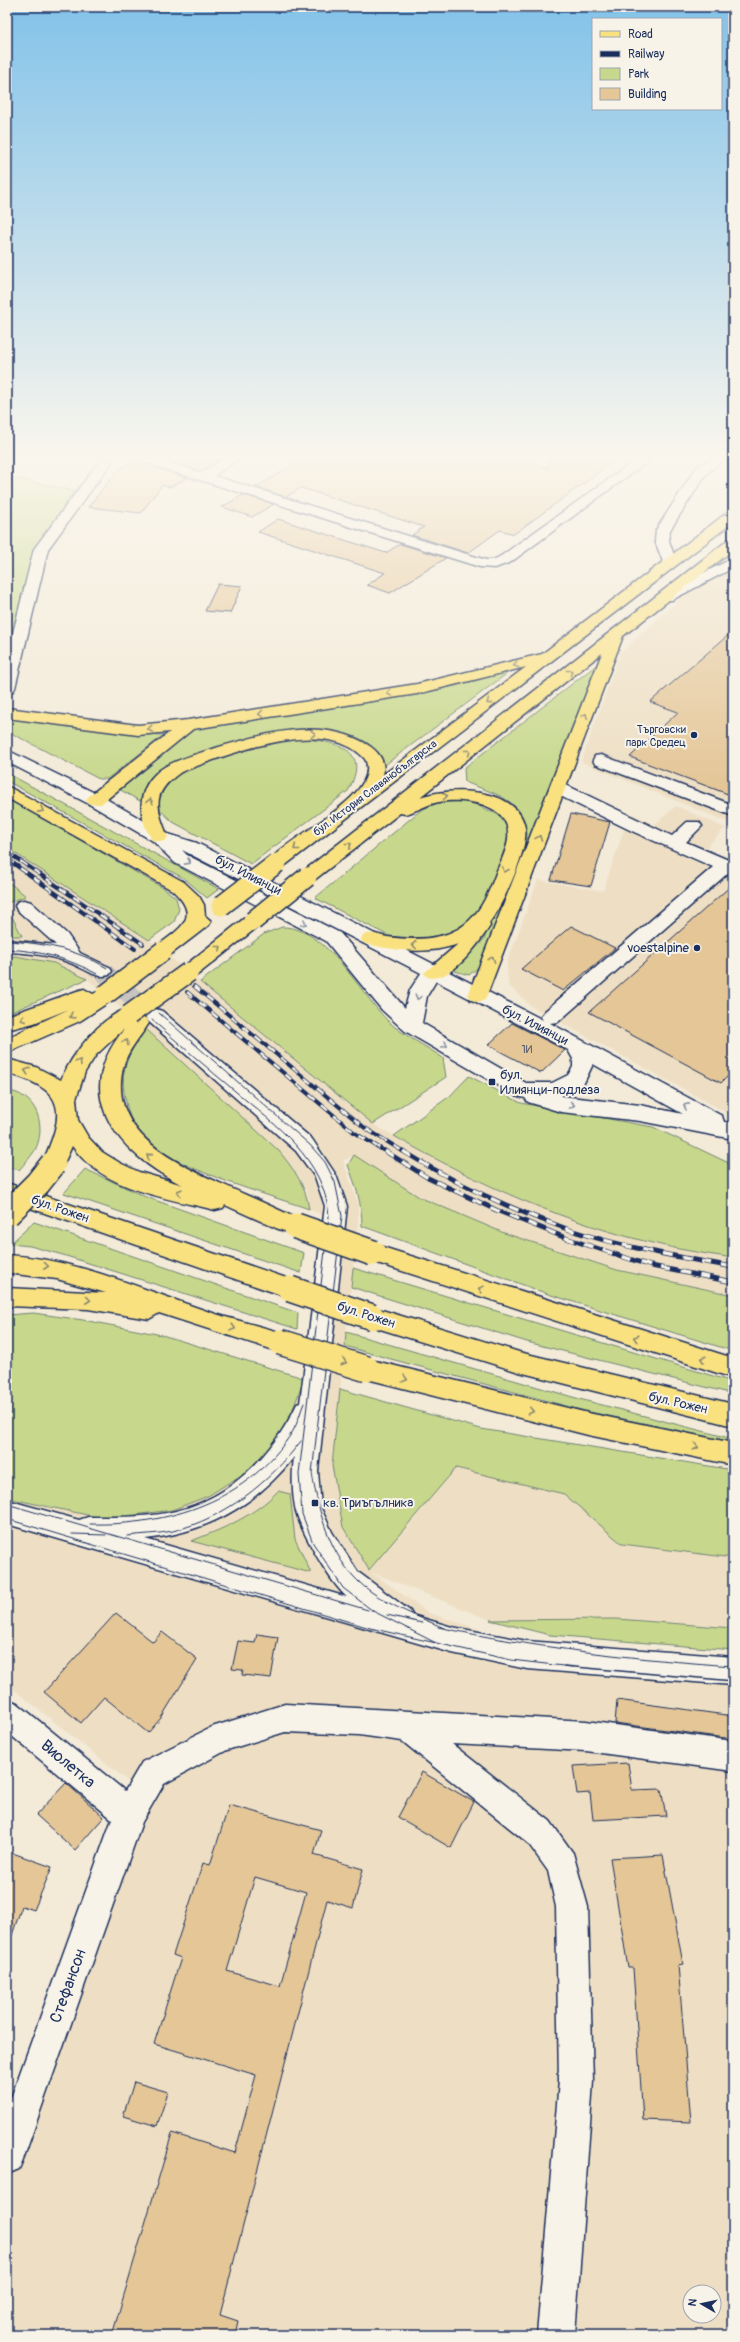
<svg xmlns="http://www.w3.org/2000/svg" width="740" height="2342" viewBox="0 0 740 2342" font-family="Pangolin,sans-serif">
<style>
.built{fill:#eedfc4;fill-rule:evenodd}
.green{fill:#c7d88c;stroke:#718475}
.building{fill:#e4c697;stroke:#1b2f5e;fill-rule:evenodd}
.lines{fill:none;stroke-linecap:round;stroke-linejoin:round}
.minor-tunnel{stroke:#c8c5c0;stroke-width:19;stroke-dasharray:19 10;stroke-linecap:butt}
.minor-casing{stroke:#1b2f5e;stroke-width:3}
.major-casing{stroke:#1b2f5e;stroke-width:3}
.minor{fill:#f7f3e8;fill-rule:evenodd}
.major{fill:#fae180;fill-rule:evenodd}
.tram-far1{stroke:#1b2f5e;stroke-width:1}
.tram{stroke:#1b2f5e;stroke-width:1.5}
.rail-far1-casing{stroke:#1b2f5e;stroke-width:4}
.rail-casing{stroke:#1b2f5e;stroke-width:5}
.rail-far1{stroke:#f7f3e8;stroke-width:2.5;stroke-dasharray:8;stroke-linecap:butt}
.rail{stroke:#f7f3e8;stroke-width:3.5;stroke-dasharray:10;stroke-linecap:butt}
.major-bridge-far1-casing{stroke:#1b2f5e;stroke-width:22;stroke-linecap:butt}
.major-bridge-casing{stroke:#1b2f5e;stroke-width:28;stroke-linecap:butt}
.major-bridge-far1{stroke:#fae180;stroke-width:19}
.major-bridge{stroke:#fae180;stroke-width:25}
.oneway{stroke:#8a886f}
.oneway2{stroke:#8991a3}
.poi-dot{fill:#1b2f5e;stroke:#f7f3e8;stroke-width:1.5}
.labels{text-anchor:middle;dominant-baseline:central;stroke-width:4;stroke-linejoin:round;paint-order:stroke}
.far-poi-label{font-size:11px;fill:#1b2f5e;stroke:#f7f3e8;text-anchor:end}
.far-street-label{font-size:11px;fill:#1b2f5e;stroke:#f7f3e8}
.number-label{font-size:11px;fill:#4d556c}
.street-label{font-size:13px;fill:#1b2f5e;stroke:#f7f3e8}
.poi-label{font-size:13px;fill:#1b2f5e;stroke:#f7f3e8;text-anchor:start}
.near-street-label{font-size:16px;fill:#1b2f5e;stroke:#f7f3e8}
</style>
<rect width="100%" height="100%" fill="#f3ead8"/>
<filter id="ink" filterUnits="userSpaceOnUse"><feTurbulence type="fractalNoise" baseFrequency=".025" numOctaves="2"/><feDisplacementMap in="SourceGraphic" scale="8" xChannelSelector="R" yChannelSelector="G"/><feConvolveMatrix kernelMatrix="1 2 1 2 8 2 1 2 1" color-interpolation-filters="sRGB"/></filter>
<g filter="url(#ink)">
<g class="built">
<path d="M733,568V824L581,762L620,653L686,594Z"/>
<path d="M676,806L725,828L705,849L733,862V1116L532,1007L508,985L507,963L538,880L603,891L627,821L633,814L654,825Z"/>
<path d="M7,848L149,940L373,1124L449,1167L509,1195L582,1223L661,1245L733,1258V1295L617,1270L504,1233L419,1197L354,1155L343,1161L358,1203V1222L332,1466L370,1570L456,1468L564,1494L622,1544L733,1558V1628L617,1619L490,1620L371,1572L429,1613L519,1642L733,1661V2335H7V2183L147,1796L7,1684V1498L97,1517L125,1516L172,1509L302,1385L322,1215L309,1209L306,1190L295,1170L279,1151L146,1029L87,979L54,963L7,957V936L22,935L7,907V903L25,896L7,881ZM690,2292H714V2316H690Z"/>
</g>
<g class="green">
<path d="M7,476L74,491L35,549L7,651Z"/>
<path d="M599,663L480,966L469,975L455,971L456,965L476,948L484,939L527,836C526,799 494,794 465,782L464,768Z"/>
<path d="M513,669L382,767C380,751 371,743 356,737C309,718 260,735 215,749C193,756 164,761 149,779C144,786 142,793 140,801L117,788L182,734L199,726C303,705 412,705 513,669Z"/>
<path d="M7,717L125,734L164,735L107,779H99L7,731Z"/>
<path d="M301,738C336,743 372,747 348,791L251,864L173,822L160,810L158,797L167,782L187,768L272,741Z"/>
<path d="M7,773L219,889L207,898L185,879L7,781Z"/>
<path d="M7,798L165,889L176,898L179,909L174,922L149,940L7,848Z"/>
<path d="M455,800L474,804L499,815L508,829V846L483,908L472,924L450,934L423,940L389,936L315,898L421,810L438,803Z"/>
<path d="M7,881L26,896L7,903Z"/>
<path d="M7,907L22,936H7Z"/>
<path d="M282,927C326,926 361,995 389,1022C404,1036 426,1046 443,1058L446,1077L373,1124L200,982L264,934Z"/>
<path d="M15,956L54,963L87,979L7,1014V957Z"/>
<path d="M146,1029L279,1151C295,1171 305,1184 309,1209C267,1194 161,1166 137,1130C131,1121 128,1112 126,1102C118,1071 128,1054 146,1029Z"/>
<path d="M469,1076L521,1103L653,1127L733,1165V1258C709,1254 685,1251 661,1245C567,1224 478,1184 394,1136L450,1096Z"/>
<path d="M7,1090C12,1092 20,1093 24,1097C41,1108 44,1133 35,1150C31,1157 24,1164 19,1170L7,1166Z"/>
<path d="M354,1155L419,1197L504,1233L617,1270L733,1295V1351L548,1294L362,1226C362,1203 356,1186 348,1165Z"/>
<path d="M85,1169L146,1197L304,1253L301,1273L64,1193Z"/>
<path d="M34,1222L298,1313L297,1329L63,1255L30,1246L10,1244Z"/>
<path d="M353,1268L733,1382V1394L527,1342L351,1287Z"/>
<path d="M33,1313L83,1320L162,1335L303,1378L302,1385L286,1428L272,1446L246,1472L208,1496L172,1510L125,1516L97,1517L7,1498V1315Z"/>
<path d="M346,1332L583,1400L733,1439V1442L585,1411L376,1355L345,1346Z"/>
<path d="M340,1389L481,1429L733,1470V1558L622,1544L564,1494L456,1468L369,1570L343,1527L332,1465Z"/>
<path d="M278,1491L290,1494L295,1539L311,1573L191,1541C223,1529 254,1516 278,1491Z"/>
<path d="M617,1619L733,1628V1650L550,1635L490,1620Z"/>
</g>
<g class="building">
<path d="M137,459L142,463L187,478L170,487L162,485L141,513L88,507L118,470Z"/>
<path d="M164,459H220L200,471Z"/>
<path d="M304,459H518L548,468L549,459H617L514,534L500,530L468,553L412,535L424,527L301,488L286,497L256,487Z"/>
<path d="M243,495L274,504L252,517L222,507Z"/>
<path d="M278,519L386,553L400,544L446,558L390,593L367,585L385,573L258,532Z"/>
<path d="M218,584L242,586L230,613L205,611Z"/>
<path d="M733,631V796L630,757L678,712L650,702Z"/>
<path d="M571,814L610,822L591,886L551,880Z"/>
<path d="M733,884V1071L721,1083L589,1012Z"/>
<path d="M571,926L615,948L563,991L521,969Z"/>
<path d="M512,1023L565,1050L541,1073L488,1045Z"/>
<path d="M116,1613L153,1642L162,1632L197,1659L161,1718L148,1733L104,1697L81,1723L44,1692Z"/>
<path d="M257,1634L278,1637L271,1678L242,1675L243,1670L232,1669L238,1641L255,1643Z"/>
<path d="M617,1700L733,1716V1739L615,1723Z"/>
<path d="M628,1763L632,1790L661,1789L666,1816L593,1820L590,1793L577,1794L573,1766Z"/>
<path d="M422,1772L474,1802L451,1848L398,1817Z"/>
<path d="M66,1783L104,1817L75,1850L36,1815Z"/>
<path d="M229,1805L321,1830L314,1855L363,1869L353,1908L327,1900L220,2315L238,2321L235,2335H122L113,2332L172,2133L235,2153L256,2075L154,2044L181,1958L173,1955L203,1863L210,1865ZM255,1877L306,1892L280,1986L227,1971Z"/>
<path d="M7,1851L52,1867L34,1910L22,1906L10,1941L7,1940Z"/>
<path d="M663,1855L683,1964L678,1965L691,2122L643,2120L633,1968H628L610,1858Z"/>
<path d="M134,2082L168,2092L157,2126L123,2116Z"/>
</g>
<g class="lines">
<path class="minor-tunnel" d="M102,971L155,1016"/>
<g class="minor-casing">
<g id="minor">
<path d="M101,459H114L48,549L15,688L13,691L7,693V657L34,549Z"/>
<path d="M140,459H159L202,473L223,459H238L214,476L486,560H493L501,556L637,459H651L511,562L495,568L480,567L142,462Z"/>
<path d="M710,459H724L706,474L670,530L669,541L677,564L670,568L665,567L655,541L656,530L696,468Z"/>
<path d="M733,558V568L672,600H662L660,597L662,594Z"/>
<path d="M7,750L101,796L165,833L197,843L543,1020L541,1017L544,1012L713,867L634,832L552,792L550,788L552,784H564L672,836L687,822H699L702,826L686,842L733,862V874L728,873L558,1022L550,1023L722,1116L724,1122L733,1123V1139L640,1121L561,1112L528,1102L525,1098L515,1095L405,1031L382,1010L326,941L175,863L153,841L89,804L7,762ZM182,850L421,973L410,990L405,1008L340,933L187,855ZM436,981L568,1050L573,1059V1067L568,1075L552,1083H526L422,1023L427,996ZM593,1064L683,1114L640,1105L561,1096L583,1085Z"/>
<path d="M601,755L733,805V816L595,764L593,760L595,756Z"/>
<path d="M24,900L31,902L67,934L80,953L109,967L112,971L109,975C98,978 92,973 83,969C59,956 34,953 7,952V940L56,945L17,910L15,906L17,902Z"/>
<path d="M155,1009L162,1011L312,1139L336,1175L347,1206L318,1471L321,1508L332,1532L358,1572L410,1611L412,1615L452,1627L527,1641L733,1657V1685L527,1669L452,1653L7,1524V1500L79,1520L88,1517C117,1517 147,1518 176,1511C231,1498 273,1454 297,1404L300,1403L325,1206L315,1177L296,1151L148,1021L145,1016L148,1011ZM294,1457C292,1473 292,1491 295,1507C299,1529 330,1583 347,1597L145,1539C206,1533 256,1505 294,1457Z"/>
<path d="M7,1699L17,1703L125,1791L142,1762L212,1727L285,1704L586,1721L733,1741V1771L586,1751L452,1744L550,1821L573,1853L588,1907L593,2081L575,2335H537L559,2081L556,1907L548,1871L528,1843L402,1741L359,1735L285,1732L227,1750L164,1784L142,1822L24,2157L19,2169L7,2174V2109L112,1819L7,1732Z"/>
</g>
</g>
<g class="major-casing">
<g id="major">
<path d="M733,511V522L283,867H271L268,863C286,836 383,797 365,759C325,714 227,755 181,772C152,792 155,806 168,837L165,841H153C134,814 138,779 170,764C185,757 203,752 219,747C267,733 322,717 368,745C379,752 386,762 383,775L526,667L417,694L193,729L101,804H89L86,800L89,796L170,732L138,735L7,718V708L138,725L188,720L417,684L542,654L728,512Z"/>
<path d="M733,539V550L623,636L485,1000L478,1002L471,1000L468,995L602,653L420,797C449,787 518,786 525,828C529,849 502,907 489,923L490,926C479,943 451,984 427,977L424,973L458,944C428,955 394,951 363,943L361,939L363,935C372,932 378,935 387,937C410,940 437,941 458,929C479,917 488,895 496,873C500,863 507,850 508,839C512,803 465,798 439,802C427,804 417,811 405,814L400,813L313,881H301L298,877L301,873L728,540Z"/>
<path d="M7,786L184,882L199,896L204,905L205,916L211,921L209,925L170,955L163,957L156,955L153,951L156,947C181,928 202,917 172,890L7,798Z"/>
<path d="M253,915L260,917L262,921L260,925L196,976L189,978L182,976L179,972L182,968L246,917Z"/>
<path d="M105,988L112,990L115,995L112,1000L80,1021L7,1053V1038L69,1009L34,1023L7,1030V1016L77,991L84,989L93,994Z"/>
<path d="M129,1008L136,1010L138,1016L146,1018L149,1023C140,1038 127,1050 123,1068C108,1133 175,1163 222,1184C246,1195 269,1205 292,1216L295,1222L292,1228L284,1231L276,1228L225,1205L223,1208L215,1210C167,1198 103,1190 72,1146L61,1170L53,1172L45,1170L42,1164C65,1112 68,1090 7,1073V1059L36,1067L61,1080C72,1054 101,1016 129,1008ZM124,1029C115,1041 107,1053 103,1067C87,1121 140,1165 183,1185L139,1172L120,1163L102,1152L88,1137L78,1120L76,1099L85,1072L96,1055Z"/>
<path d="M7,1183L298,1282L302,1289L298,1296L290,1298L7,1200Z"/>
<path d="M373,1244L733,1358V1378L365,1259L361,1253L365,1247Z"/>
<path d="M7,1255C75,1259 134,1286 198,1308C227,1319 259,1325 289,1335L292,1342L289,1349L280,1352L159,1313L149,1319L88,1309L7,1306V1288L106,1293L57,1279L7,1273Z"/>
<path d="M372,1307L519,1352L733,1404V1426L519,1372L364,1324L360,1317L364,1310Z"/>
<path d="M367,1359L588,1413L733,1443V1465L588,1435L367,1379L358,1376L355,1369L358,1362Z"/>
</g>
</g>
<use href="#minor" class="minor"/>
<use href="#major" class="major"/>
<g class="tram-far1">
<path d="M7,941C43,943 76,949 107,968"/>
<path d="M7,949C40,951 68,958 97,974"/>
<path d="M159,1013L310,1145L325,1162L335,1182L342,1216L312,1473C319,1516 332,1564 370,1591C392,1607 419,1617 444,1628"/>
<path d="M152,1020C180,1044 207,1068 235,1091C276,1126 324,1158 329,1216L299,1474L302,1514L313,1543L343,1588L373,1611L438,1644"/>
<path d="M7,1504L368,1610"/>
<path d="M7,1519L370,1628L511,1660L572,1667"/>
<path d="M90,1524C168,1526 249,1501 293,1431C298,1423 300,1412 304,1403"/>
<path d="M72,1534L106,1535"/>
<path d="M127,1536C142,1534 158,1534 173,1531C225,1518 269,1483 301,1441"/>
<path d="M387,1615L422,1623"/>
<path d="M438,1627C535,1648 634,1659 733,1666"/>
</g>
<path class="tram" d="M564,1666L733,1681"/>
<g class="rail-far1-casing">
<g id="rail-far1">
<path d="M7,852L143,944"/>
<path d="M7,859L135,949"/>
<path d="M194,986L365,1128L404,1152"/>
<path d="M187,992L355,1133L386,1152"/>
</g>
</g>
<g class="rail-casing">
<g id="rail">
<path d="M385,1151L428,1178L496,1210L566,1238L651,1266L733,1282"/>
<path d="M403,1151C454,1183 510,1209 567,1229C621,1247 678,1257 733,1267"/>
</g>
</g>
<use href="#rail-far1" class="rail-far1"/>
<use href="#rail" class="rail"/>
<g class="major-bridge-far1-casing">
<g id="major-bridge-far1">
<path d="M221,906L277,863"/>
<path d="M253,921L307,877"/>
<path d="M105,995L163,951"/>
<path d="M129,1015L189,972"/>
</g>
</g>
<g class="major-bridge-casing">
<g id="major-bridge">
<path d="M7,1214L38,1183L53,1164"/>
<path d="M296,1226L373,1253"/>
<path d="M290,1289L372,1317"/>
<path d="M280,1342L367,1369"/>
</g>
</g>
<use href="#major-bridge-far1" class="major-bridge-far1"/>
<use href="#major-bridge" class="major-bridge"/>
</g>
<defs><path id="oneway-chevron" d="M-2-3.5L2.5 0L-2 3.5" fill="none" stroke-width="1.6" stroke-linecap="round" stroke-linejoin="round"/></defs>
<g class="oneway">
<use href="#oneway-chevron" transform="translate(516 665) rotate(163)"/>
<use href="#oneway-chevron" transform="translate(570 672) rotate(-38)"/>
<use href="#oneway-chevron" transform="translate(389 693) rotate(171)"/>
<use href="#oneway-chevron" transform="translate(489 702) rotate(143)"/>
<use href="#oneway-chevron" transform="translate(261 714) rotate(171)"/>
<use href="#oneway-chevron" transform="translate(585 716) rotate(-69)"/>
<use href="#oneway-chevron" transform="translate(150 729) rotate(174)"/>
<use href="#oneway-chevron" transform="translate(313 734) rotate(1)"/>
<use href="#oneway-chevron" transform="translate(468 752) rotate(-38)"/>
<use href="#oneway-chevron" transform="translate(445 796) rotate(-7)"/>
<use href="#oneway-chevron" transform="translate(150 801) rotate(-77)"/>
<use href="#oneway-chevron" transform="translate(41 810) rotate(29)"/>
<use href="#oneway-chevron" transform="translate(539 838) rotate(-69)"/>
<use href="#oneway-chevron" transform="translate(349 845) rotate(-38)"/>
<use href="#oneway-chevron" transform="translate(296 848) rotate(142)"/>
<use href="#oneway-chevron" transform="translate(505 870) rotate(112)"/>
<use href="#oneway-chevron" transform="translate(414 945) rotate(178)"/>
<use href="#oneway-chevron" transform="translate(219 948) rotate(-39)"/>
<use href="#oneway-chevron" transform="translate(492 959) rotate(-69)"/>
<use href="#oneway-chevron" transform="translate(72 1016) rotate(150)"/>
<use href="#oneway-chevron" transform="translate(23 1019) rotate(164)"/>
<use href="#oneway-chevron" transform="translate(126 1042) rotate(-57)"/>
<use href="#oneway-chevron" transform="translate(79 1062) rotate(-59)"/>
<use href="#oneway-chevron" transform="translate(27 1071) rotate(-163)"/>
<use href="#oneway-chevron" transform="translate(149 1156) rotate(-140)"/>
<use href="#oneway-chevron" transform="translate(179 1192) rotate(-164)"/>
<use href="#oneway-chevron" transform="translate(46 1266) rotate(6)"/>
<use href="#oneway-chevron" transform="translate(481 1289) rotate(-162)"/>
<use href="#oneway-chevron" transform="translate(88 1300) rotate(7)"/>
<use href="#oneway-chevron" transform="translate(233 1328) rotate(17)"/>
<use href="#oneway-chevron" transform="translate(636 1338) rotate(-163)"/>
<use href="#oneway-chevron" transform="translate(703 1359) rotate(-163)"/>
<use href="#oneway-chevron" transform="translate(344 1362) rotate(17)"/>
<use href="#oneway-chevron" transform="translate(405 1379) rotate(15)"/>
<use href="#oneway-chevron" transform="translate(531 1411) rotate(13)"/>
<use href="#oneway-chevron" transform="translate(696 1447) rotate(11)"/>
</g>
<g class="oneway2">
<use href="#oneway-chevron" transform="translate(188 862) rotate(29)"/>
<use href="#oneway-chevron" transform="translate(304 923) rotate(27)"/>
<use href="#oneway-chevron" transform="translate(418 997) rotate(107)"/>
<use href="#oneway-chevron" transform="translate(445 1045) rotate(30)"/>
<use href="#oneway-chevron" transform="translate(572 1105) rotate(8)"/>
<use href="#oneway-chevron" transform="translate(686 1106) rotate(-152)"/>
</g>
</g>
<linearGradient id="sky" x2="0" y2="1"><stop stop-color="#82c2e9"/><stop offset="0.58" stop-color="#faf6ed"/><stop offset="1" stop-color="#faf6ed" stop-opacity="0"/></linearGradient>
<rect width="740" height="787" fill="url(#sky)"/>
<g class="poi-dot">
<circle cx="694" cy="735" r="4"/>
<circle cx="697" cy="948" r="4"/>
<rect x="488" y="1078" width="8" height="8" rx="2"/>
<rect x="311" y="1499" width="8" height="8" rx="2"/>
</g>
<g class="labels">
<g class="far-poi-label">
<text x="686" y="729">Търговски<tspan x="686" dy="13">парк Средец</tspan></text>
</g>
<g class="far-street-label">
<text transform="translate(375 788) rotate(-37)">бул. История Славянобългарска</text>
</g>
<g class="number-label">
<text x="527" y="1049">1И</text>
</g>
<g class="street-label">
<text transform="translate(248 875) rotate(27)">бул. Илиянци</text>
<text transform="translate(535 1025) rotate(27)">бул. Илиянци</text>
<text transform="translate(60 1209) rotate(19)">бул. Рожен</text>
<text transform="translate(366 1315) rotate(18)">бул. Рожен</text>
<text transform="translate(678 1403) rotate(13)">бул. Рожен</text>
</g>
<g class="poi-label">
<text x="689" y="948" text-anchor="end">voestalpine</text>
<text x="500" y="1075">бул.<tspan x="500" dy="15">Илиянци-подлеза</tspan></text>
<text x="323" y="1503">кв. Триъгълника</text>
</g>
<g class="near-street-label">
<text transform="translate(68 1764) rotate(40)">Виолетка</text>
<text transform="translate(68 1986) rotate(-70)">Стефансон</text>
</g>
</g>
<rect width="740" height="2342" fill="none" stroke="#f7f3e8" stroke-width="24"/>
<rect x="12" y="12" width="716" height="2318" fill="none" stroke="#1b2f5e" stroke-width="1.5" filter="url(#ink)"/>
<rect x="592" y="18" width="130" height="92" fill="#f7f3e8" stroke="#9fa5b1"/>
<rect x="600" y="31" width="20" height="6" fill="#fae180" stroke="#9fa5b1"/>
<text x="628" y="38" font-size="12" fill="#1b2f5e">Road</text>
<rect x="600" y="51" width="20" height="6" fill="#1b2f5e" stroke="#9fa5b1"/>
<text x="628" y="58" font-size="12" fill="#1b2f5e">Railway</text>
<rect x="600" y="68" width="20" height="12" fill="#c7d88c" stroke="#9fa5b1"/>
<text x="628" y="78" font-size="12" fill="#1b2f5e">Park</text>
<rect x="600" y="88" width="20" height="12" fill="#e4c697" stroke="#9fa5b1"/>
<text x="628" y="98" font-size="12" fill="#1b2f5e">Building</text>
<g transform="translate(702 2304) rotate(279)"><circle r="19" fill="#f7f3e8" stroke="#9fa5b1"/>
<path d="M0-3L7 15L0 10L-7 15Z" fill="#1b2f5e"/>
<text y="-6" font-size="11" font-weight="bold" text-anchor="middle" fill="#1b2f5e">N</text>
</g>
</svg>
